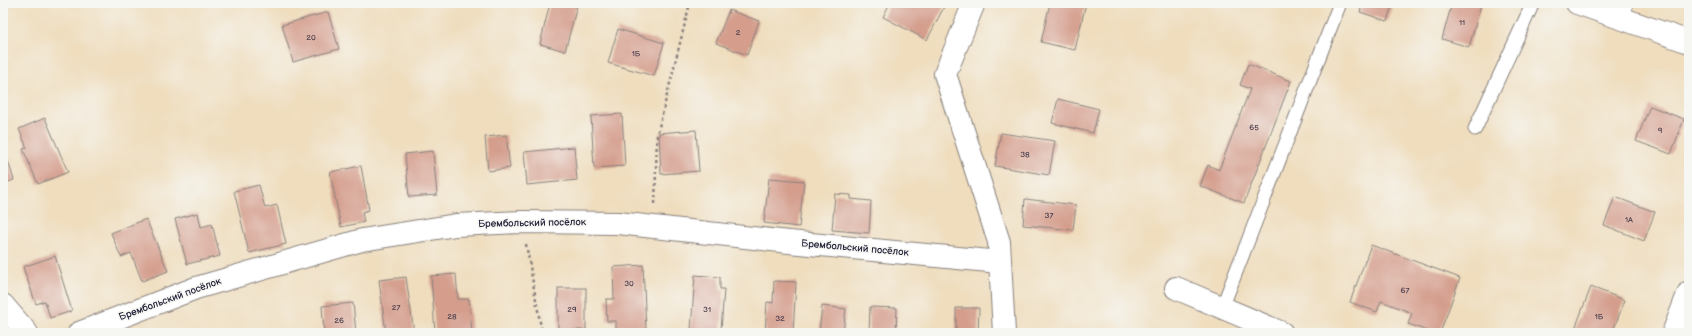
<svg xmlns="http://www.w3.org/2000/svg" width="1692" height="336" viewBox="0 0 1692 336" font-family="'Balsamiq Sans',sans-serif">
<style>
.building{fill:#d49d8c}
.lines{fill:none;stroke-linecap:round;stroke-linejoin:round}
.service-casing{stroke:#88807c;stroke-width:15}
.minor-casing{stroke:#88807c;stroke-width:24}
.tertiary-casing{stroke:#88807c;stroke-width:24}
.path{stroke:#88807c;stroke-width:2.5;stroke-dasharray:3 3;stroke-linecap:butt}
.service{stroke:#fff;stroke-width:13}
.minor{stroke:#fff;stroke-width:22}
.tertiary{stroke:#fff;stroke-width:22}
.labels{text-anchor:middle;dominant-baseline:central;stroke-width:3;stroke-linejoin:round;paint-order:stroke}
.number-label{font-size:8px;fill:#4e414f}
.street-label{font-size:10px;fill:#22223b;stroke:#f6f6f2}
</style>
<rect width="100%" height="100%" fill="#f6f6f2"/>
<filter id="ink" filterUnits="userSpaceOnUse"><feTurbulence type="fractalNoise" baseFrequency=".025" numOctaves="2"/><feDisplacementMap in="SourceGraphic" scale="8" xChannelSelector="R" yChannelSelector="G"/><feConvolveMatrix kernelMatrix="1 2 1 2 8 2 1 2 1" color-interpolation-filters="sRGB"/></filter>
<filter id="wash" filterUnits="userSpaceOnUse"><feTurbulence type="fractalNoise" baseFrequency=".012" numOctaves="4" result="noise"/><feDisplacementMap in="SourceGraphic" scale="16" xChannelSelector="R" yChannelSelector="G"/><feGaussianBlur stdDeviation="0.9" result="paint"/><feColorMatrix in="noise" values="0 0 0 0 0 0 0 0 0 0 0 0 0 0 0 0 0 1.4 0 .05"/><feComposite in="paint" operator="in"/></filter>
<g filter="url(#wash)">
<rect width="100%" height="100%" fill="#efddbd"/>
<g id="blocks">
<g class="building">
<path d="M550,3H567L577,6L565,51L540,44Z"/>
<path d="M890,3H946L927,40L883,17Z"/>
<path d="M1050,3H1086L1075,50L1041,42Z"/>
<path d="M1363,3H1393L1387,21L1360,12Z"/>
<path d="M1452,3H1474L1481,5L1469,47L1442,39Z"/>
<path d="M729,10L759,21L747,55L716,43Z"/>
<path d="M328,12L339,49L293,62L282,25Z"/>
<path d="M618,29L664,43L654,76L608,63Z"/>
<path d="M1248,64L1291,81L1244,203L1200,186L1208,165L1219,170L1250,89L1240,85Z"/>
<path d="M1058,99L1099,109L1093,133L1052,123Z"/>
<path d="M1650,106L1684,119L1671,154L1636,141Z"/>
<path d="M622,114L625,166L594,168L591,116Z"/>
<path d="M45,118L68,172L38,184L23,149L27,148L19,129Z"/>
<path d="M696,130L699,171L661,174L659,133Z"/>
<path d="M1001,133L1055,141L1049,175L995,166Z"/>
<path d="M506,135L510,168L488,171L485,137Z"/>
<path d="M3,145L14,180L3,184Z"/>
<path d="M574,147L577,180L527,185L524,152Z"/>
<path d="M433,151L437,195L409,197L405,154Z"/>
<path d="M361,166L369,210L362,212L364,222L341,227L330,172Z"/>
<path d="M769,178L804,181L799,227L764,223Z"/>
<path d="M259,185L265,208L277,205L286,244L249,253L234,191Z"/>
<path d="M835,194L851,195V199L871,201L869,233L832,230Z"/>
<path d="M1615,197L1655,212L1644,241L1604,225Z"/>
<path d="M1025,199L1076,205L1073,230L1023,225Z"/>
<path d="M198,213L201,227L212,224L220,256L187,264L175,219Z"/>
<path d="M146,219L168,271L142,281L131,253L121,257L111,233Z"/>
<path d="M1371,245L1460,278L1440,333H1433L1408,324L1412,313L1381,301L1377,312L1350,302Z"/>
<path d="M55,256L72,311L50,318L45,301L36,304L23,267Z"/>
<path d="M643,265L646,330L616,331V321H607L606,299H614L613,267Z"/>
<path d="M456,274L458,299H469L472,333H435L431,276Z"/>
<path d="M695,275L720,277V289H724L721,331L691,329Z"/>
<path d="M406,277L414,333H386L379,280Z"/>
<path d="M774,281L796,282L793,333H765L767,302L773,303Z"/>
<path d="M1591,287L1625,300L1612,333H1578L1574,331Z"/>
<rect x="558" y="288" width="28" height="42"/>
<path d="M353,303L356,333H324L322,306Z"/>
<path d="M822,306L846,309L843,333H819Z"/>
<path d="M870,307L897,308L896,333H869Z"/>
<path d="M956,308H979L978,333H956Z"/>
<path d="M1030,331L1041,332V333H1030Z"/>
</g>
</g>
</g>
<g filter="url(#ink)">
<use href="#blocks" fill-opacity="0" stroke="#88807c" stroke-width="1"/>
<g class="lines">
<g class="service-casing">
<g id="service">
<path d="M1621,18L1627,3"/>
<path d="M1475,129L1533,3"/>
<path d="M1222,308L1340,3"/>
</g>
</g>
<g class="minor-casing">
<g id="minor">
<path d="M974,3L945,74L999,242L1004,333"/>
<path d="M1176,288L1282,333"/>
<path d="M3,305L27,333"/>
<path d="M79,333L196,288L362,240L456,225L522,222L618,223L789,242L1000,262"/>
<path d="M1673,333L1689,292"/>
</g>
</g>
<g class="tertiary-casing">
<path id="tertiary" d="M1577,3L1689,42"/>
</g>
<g class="path">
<path d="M655,204L657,135L690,3"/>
<path d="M526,244L542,333"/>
</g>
<use href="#service" class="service"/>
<use href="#minor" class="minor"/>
<use href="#tertiary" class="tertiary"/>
</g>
</g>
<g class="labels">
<g class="number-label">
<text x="1462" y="22">11</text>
<text x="738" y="32">2</text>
<text x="311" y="37">20</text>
<text x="636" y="53">1Б</text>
<text x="1254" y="127">65</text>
<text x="1660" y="130">9</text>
<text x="1025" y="154">38</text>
<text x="1049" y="215">37</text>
<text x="1629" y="219">1А</text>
<text x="629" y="283">30</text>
<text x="1405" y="290">67</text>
<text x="396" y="307">27</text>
<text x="572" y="309">29</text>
<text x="707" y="309">31</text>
<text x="452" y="316">28</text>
<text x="1599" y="316">1Б</text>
<text x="780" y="318">32</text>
<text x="339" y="320">26</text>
</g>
<g class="street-label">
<text transform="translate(532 223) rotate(-1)">Брембольский посёлок</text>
<text transform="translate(855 248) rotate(5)">Брембольский посёлок</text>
<text transform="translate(170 299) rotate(-20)">Брембольский посёлок</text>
</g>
</g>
<rect width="1692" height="336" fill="none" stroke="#f6f6f2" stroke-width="16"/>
</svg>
